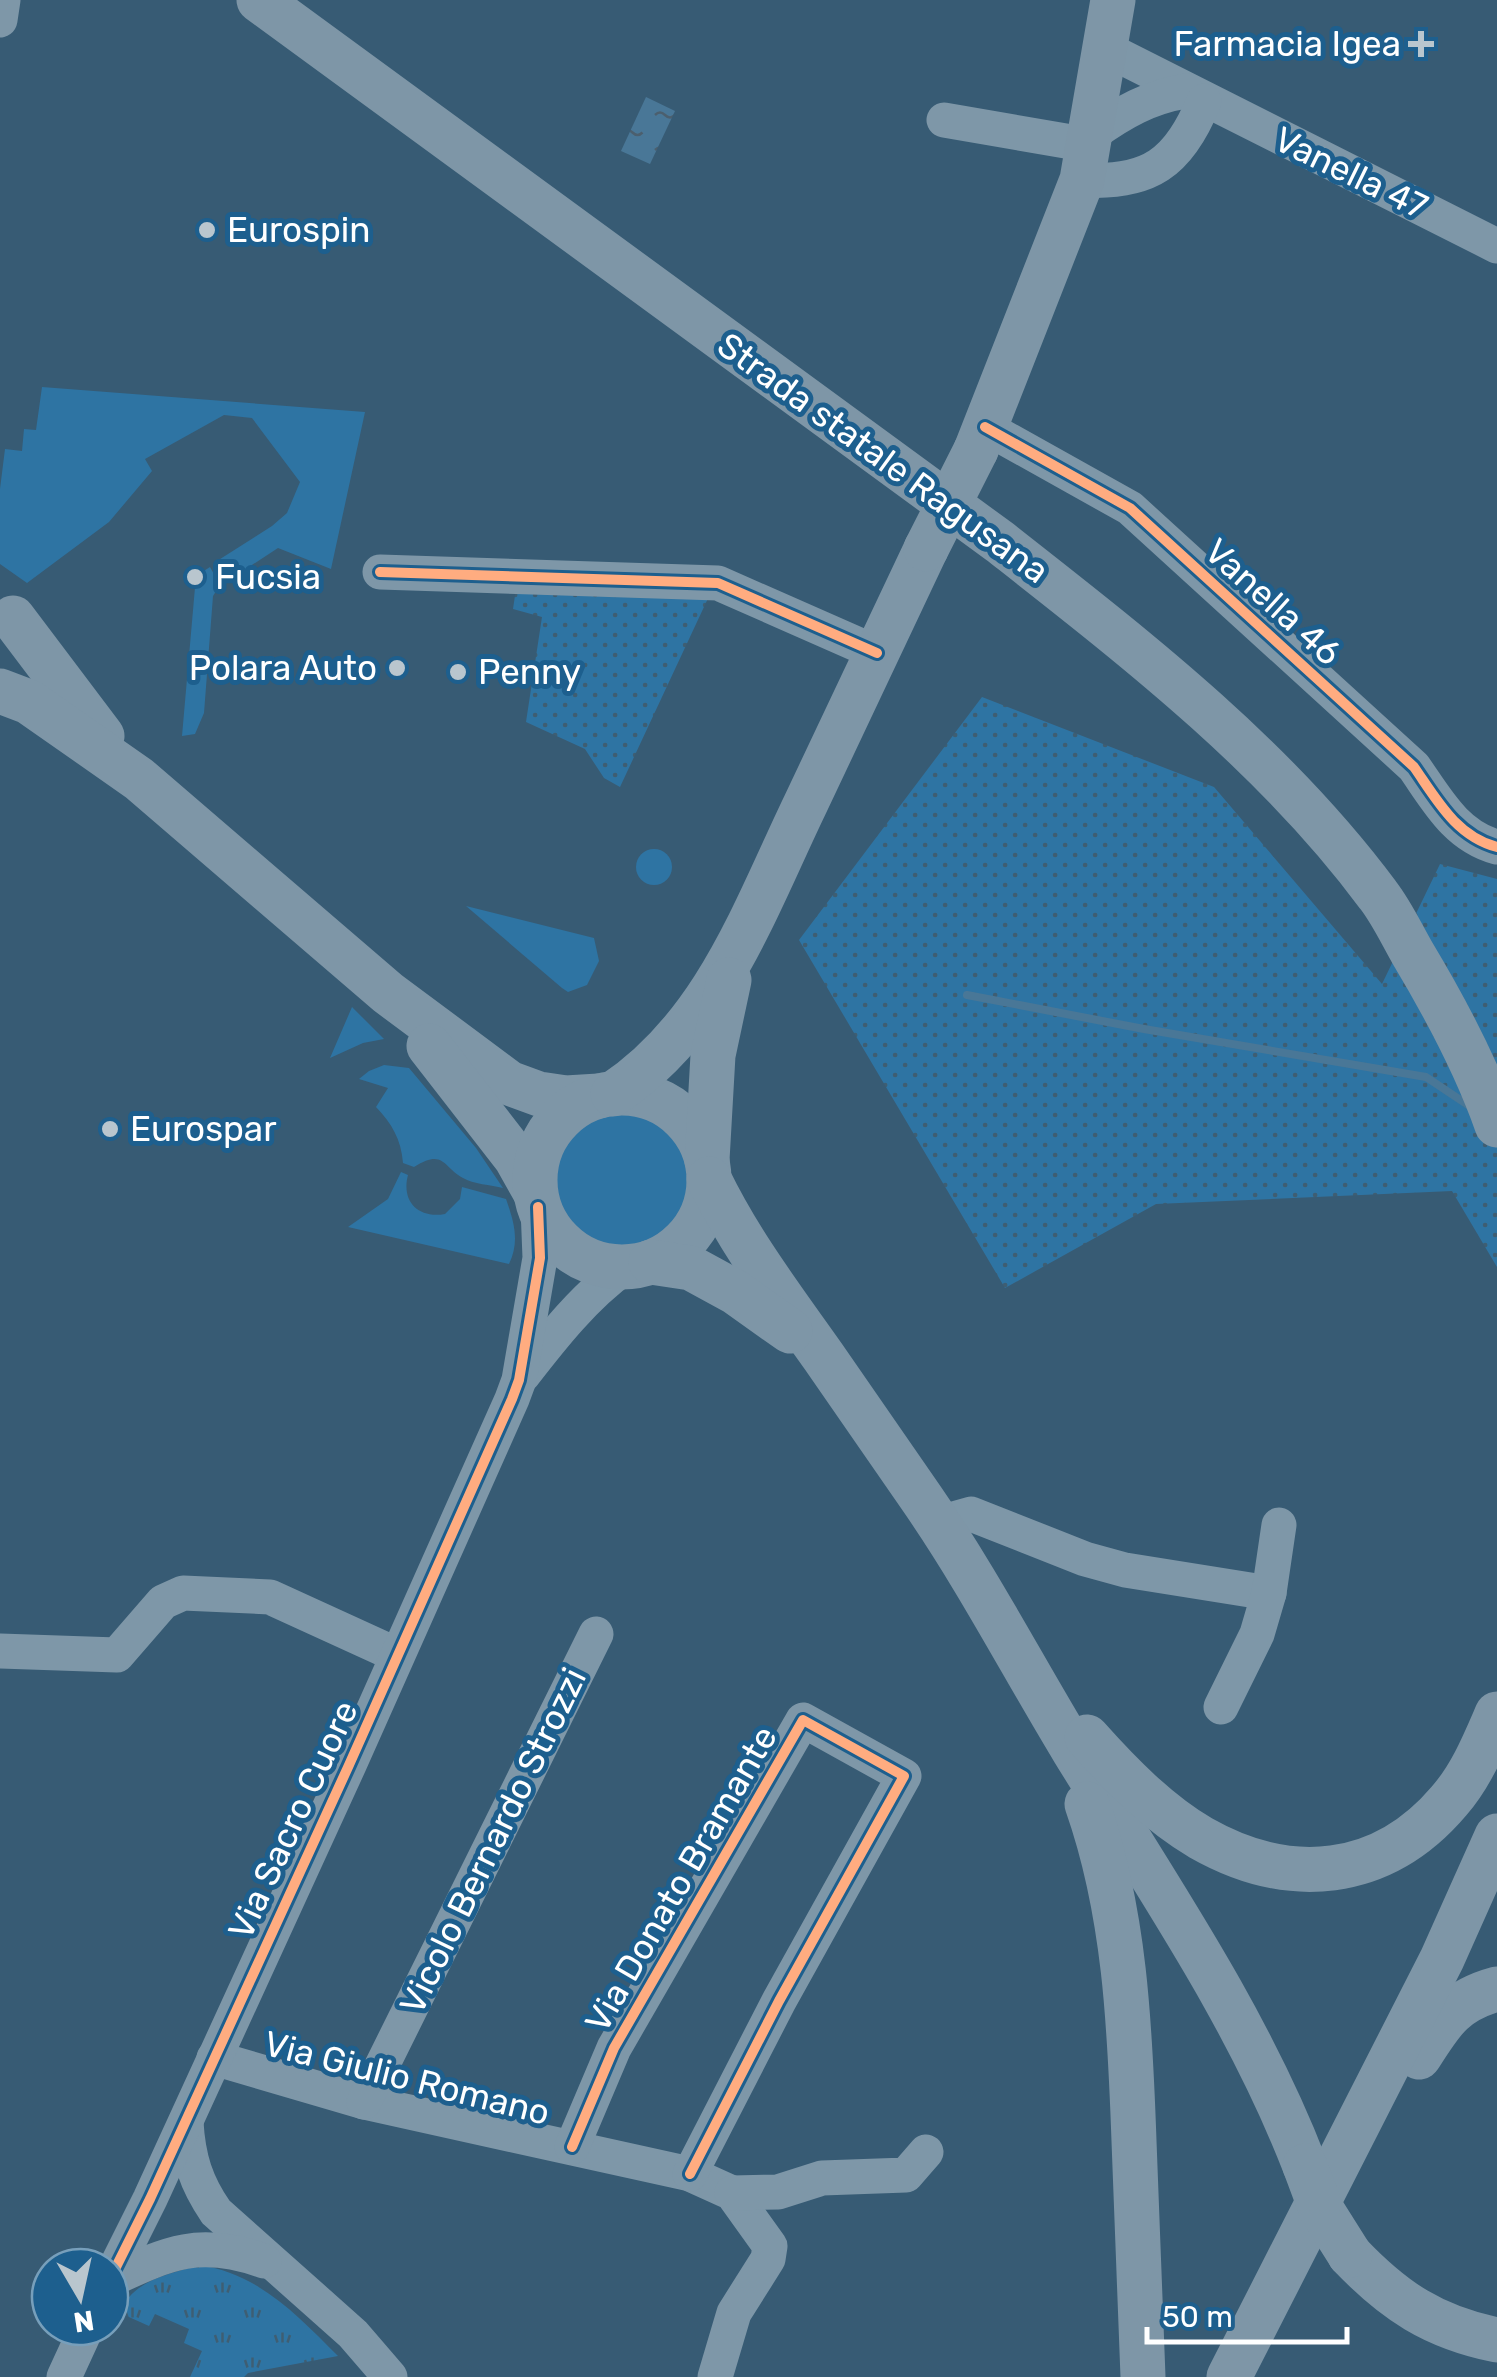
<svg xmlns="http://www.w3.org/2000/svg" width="1497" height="2377" viewBox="0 0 1497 2377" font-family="Rubik,sans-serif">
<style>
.grass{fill:url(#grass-dots)}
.park{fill:url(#park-tufts)}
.garden{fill:#2e74a3}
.water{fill:url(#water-ripples)}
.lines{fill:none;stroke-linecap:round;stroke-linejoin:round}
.stream{stroke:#497797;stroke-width:8}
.minor{stroke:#7e97a8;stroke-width:35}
.major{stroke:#7e96a7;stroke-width:45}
.major-bridge{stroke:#7e96a7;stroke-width:45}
.cycleway-casing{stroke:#1d5f8e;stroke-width:16}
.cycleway{stroke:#ffac80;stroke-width:10}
.poi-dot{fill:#b9c6ce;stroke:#1d5f8e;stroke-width:4}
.labels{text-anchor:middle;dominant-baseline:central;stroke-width:10;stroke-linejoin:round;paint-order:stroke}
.poi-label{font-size:35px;fill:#fff;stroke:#1d5f8e;text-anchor:start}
.street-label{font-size:35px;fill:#fff;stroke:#1d5f8e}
</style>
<defs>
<pattern id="grass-dots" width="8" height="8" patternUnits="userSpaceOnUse" patternTransform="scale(2.5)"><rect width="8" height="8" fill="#2e74a3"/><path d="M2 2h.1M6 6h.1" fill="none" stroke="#3e5e73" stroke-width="1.8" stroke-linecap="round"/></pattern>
<pattern id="park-tufts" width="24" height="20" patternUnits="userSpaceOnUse" patternTransform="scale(2.5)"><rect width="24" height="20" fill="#2e74a3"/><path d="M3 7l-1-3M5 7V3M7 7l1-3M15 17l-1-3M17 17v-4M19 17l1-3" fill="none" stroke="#3e5e73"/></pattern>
<pattern id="water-ripples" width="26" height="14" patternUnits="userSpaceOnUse" patternTransform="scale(2.5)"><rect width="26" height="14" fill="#497797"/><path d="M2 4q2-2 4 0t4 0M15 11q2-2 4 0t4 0" fill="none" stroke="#4b5f6e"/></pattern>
</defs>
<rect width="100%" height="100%" fill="#375b74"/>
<g class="grass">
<path d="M516,589L710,594L620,787L604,778L585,749L526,722L542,617L513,609Z"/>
<path d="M982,697L1214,787L1382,984L1440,864L1497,879V1267L1452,1191L1156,1204L1005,1288L799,940Z"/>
</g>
<path class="park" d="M200,2265C259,2274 298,2316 338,2356L248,2373L244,2377H190L202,2351L184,2343L189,2329L155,2314L149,2326L120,2313C132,2280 169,2274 200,2265Z"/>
<g class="garden">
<path d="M42,387L365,412L331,569L278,548L229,580L217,561L272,526L287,513L300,482L252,418L224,415L145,459L152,471L109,522L27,583L0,564V489L5,449L22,451L24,429L36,430Z"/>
<path d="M210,567L220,585L213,596L204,713L195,734L182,736L196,576Z"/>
<circle cx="654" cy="867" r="18"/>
<path d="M466,906L594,938L599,961L587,985L568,992L562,988Z"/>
<path d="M352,1007L384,1039L363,1043L330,1058Z"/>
<path d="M384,1065L409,1068L476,1148L503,1188C491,1185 473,1184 463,1178C443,1167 444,1148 414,1167L403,1163C401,1139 392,1124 376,1107L388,1088L359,1079L369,1071Z"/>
<circle cx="623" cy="1180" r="68"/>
<path d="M401,1172L408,1175C401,1201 418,1219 445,1214L460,1199L462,1187L506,1199C514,1222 520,1241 509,1264L348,1227L388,1199Z"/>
</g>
<path class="water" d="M646,97L675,111L650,164L621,151Z"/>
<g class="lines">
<path class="stream" d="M967,995L1144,1029L1426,1077L1471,1107"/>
<g class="minor">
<path d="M0,20L3,0"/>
<path d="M1106,49L1497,246"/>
<path d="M944,120L1089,145"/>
<path d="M1092,134C1123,112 1149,97 1186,91"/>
<path d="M1082,180C1149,184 1179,163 1204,101"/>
<path d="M985,427L1130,508L1414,767C1437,800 1456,836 1497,847"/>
<path d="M380,572L718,583L877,653"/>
<path d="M523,1375C554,1335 584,1297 625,1267"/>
<path d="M939,1523L971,1514L1085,1559L1125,1570L1269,1593"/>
<path d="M0,1651L117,1655L163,1602L183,1593L270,1597L397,1655"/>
<path d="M1221,1707L1257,1634L1269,1593L1279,1525"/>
<path d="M214,2058L364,2102L690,2174L732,2193L770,2246L768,2259L734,2313L715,2377"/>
<path d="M364,2102L596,1634"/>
<path d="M186,2122C188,2158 196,2183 216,2212L353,2334L390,2377"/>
<path d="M572,2147L614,2048L803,1720L904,1776L779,2001L690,2174"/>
<path d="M732,2193L778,2192L822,2178L906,2175L926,2152"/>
<path d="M110,2279L150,2199L349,1765L512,1399L519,1380L540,1258L538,1207"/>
<path d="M110,2280C168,2253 199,2238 264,2261"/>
<path d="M64,2377L87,2327"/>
</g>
<g class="major">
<path d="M259,0L1000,542C1135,648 1275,756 1378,895C1392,913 1402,935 1413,954C1446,1009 1476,1065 1497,1125"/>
<path d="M976,450L1082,180L1113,0"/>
<path d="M13,618L102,736"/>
<path d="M0,691L29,702L139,779L388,993L509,1083L539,1094L566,1098L599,1096"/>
<path d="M429,1046L516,1158L534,1190"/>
<circle cx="622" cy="1180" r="87"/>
<path d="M613,1094C715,1026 754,911 805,805C845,720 886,635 926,549"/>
<path d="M707,1160L713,1055L729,980"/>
<path d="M709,1179C740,1243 782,1298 823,1356C856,1403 889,1451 922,1499C978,1580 1023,1667 1074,1751C1157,1886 1248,2018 1305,2166"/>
<path d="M651,1262L691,1268L735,1292L790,1331"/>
<path d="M1087,1737C1120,1774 1158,1813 1201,1838C1289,1888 1382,1880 1449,1801C1471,1776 1484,1744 1497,1714"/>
<path d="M1087,1804C1125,1912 1130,2027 1134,2141C1137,2220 1140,2298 1143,2377"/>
<path d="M1419,2057C1442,2021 1453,2001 1497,1989"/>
<path d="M1350,2255C1394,2301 1433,2327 1497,2340"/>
<path d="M1229,2377L1442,1959L1497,1836"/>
</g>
<g class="major-bridge">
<path d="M926,549L976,450"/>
<path d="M1305,2166L1321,2209L1350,2255"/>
</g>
<g class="cycleway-casing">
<g id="cycleway">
<path d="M985,427L1130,508L1414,767C1437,800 1456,836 1497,847"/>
<path d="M380,572L718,583L877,653"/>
<path d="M572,2147L614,2048L803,1720L904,1776L779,2001L690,2174"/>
<path d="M110,2279L150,2199L349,1765L512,1399L519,1380L540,1258L538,1207"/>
</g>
</g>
<use href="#cycleway" class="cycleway"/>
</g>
<g class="poi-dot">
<path d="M1416 29h10v10h10v10h-10v10h-10v-10h-10v-10h10z"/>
<circle cx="207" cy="230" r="10"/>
<circle cx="195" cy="577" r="10"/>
<circle cx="397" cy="668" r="10"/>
<circle cx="458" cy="672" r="10"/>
<circle cx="110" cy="1129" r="10"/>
</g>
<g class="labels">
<g class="poi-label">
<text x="1401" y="44" text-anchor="end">Farmacia Igea</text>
<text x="227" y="230">Eurospin</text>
<text x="215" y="577">Fucsia</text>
<text x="377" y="668" text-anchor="end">Polara Auto</text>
<text x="478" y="672">Penny</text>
<text x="130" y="1129">Eurospar</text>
</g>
<g class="street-label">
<text transform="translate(1351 173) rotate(26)">Vanella 47</text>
<text transform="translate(883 458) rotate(36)">Strada statale Ragusana</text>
<text transform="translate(1273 602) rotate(42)">Vanella 46</text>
<text transform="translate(293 1820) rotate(-65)">Via Sacro Cuore</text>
<text transform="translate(493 1841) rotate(-64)">Vicolo Bernardo Strozzi</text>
<text transform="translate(681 1879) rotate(-60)">Via Donato Bramante</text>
<text transform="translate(407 2078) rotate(14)">Via Giulio Romano</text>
</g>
</g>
<g transform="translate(80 2297) rotate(171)"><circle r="48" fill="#1d5f8e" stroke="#779fbb" stroke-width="2.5"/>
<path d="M0-8L18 38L0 25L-18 38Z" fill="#b9c6ce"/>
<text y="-15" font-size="28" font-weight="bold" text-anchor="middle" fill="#ffffff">N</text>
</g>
<path d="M1147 2327v15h200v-15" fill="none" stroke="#ffffff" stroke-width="5"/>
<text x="1162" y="2327" font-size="30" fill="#ffffff" stroke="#1d5f8e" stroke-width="8" paint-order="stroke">50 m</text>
</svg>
